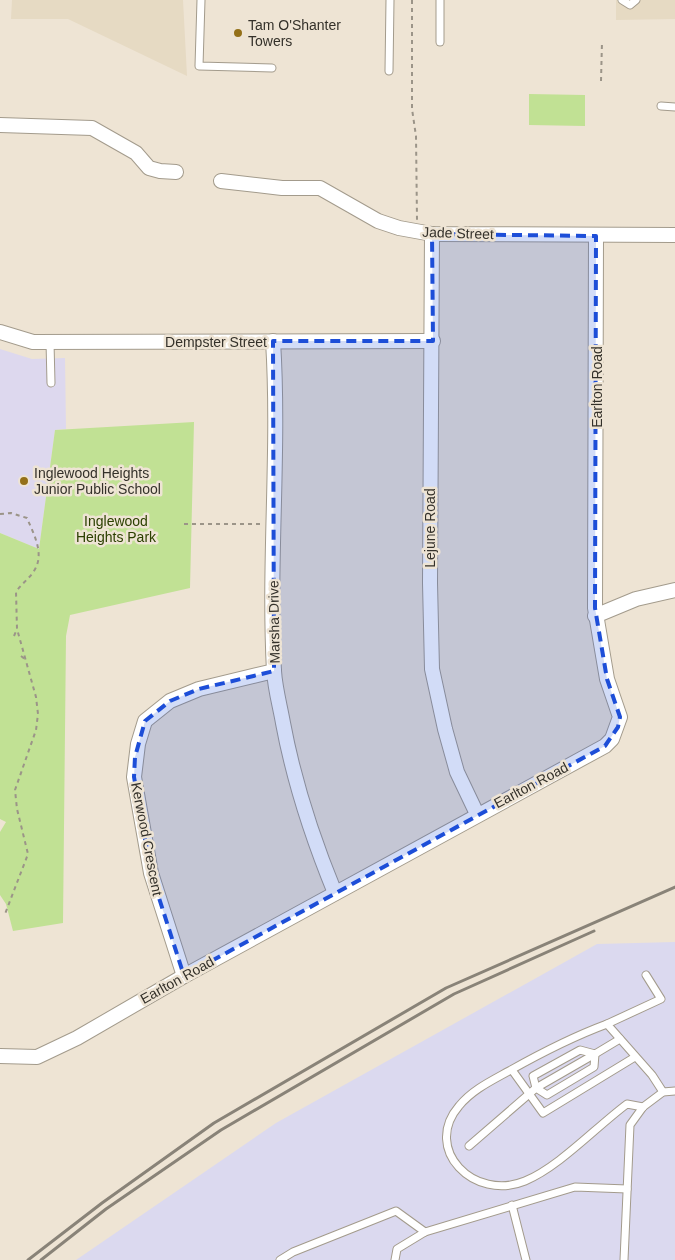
<svg xmlns="http://www.w3.org/2000/svg" width="675" height="1260" viewBox="0 0 675 1260" font-family="Helvetica,sans-serif">
<style>
.built{fill:#e6dac3}
.industrial{fill:#dbd9ef}
.education{fill:#ddd8ee}
.green{fill:#c1e194}
.lines{fill:none;stroke-linecap:round;stroke-linejoin:round}
.service-casing{stroke:#a39b8c;stroke-width:9}
.minor-casing{stroke:#a39b8c;stroke-width:16}
.path{stroke:#9b9488;stroke-width:2;stroke-dasharray:4 4;stroke-linecap:butt}
.service{stroke:#fff;stroke-width:7}
.minor{stroke:#fff;stroke-width:14}
.rail{stroke:#898378;stroke-width:3}
.marked{fill:#1d4ed8;fill-opacity:0.2;stroke:#1d4ed8;stroke-width:4;stroke-dasharray:10 6;stroke-linejoin:round}
.poi-dot{fill:#947018;stroke:#eee4d4;stroke-width:2}
.labels{text-anchor:middle;dominant-baseline:central;stroke-width:5;stroke-linejoin:round;paint-order:stroke}
.poi-label{font-size:14px;fill:#34312a;stroke:#eee4d4;text-anchor:start}
.street-label{font-size:14px;fill:#34312a;stroke:#eee4d4}
.park-label{font-size:14px;fill:#2c4001;stroke:#eee4d4}
</style>
<rect width="100%" height="100%" fill="#eee4d4"/>
<g class="built">
<path d="M12,0H183L187,76L68,19H11Z"/>
<path d="M616,0H675V19L616,20Z"/>
</g>
<path class="industrial" d="M675,942V1260H76L276,1123L597,944Z"/>
<path class="education" d="M0,349L32,359L65,358L66,429L55,430L39,549L0,533Z"/>
<g class="green">
<path d="M529,94L585,95V126L529,125Z"/>
<path d="M194,422L190,588L70,615L66,636L63,923L13,931L6,904L0,895V832L6,822L0,819V533L39,549L55,430Z"/>
</g>
<g class="lines">
<g class="service-casing">
<g id="service">
<path d="M201,0L199,66L272,68"/>
<path d="M622,0L630,5L636,0"/>
<path d="M440,42V0"/>
<path d="M389,71L390,0"/>
<path d="M661,106L675,107"/>
<path d="M50,342L51,383"/>
<path d="M646,975L661,999L607,1024L652,1075L663,1092"/>
<path d="M607,1024C572,1037 541,1053 509,1071C491,1081 472,1090 459,1106C422,1149 474,1202 525,1181C559,1167 596,1127 627,1104L643,1107"/>
<path d="M512,1070L543,1113L635,1057"/>
<path d="M536,1088L547,1095L594,1067L595,1054"/>
<path d="M536,1088L595,1054"/>
<path d="M469,1146L536,1088L533,1076L580,1050L595,1054L620,1039"/>
<path d="M512,1205L526,1260"/>
<path d="M280,1260L293,1252L396,1211L425,1232"/>
<path d="M395,1260L397,1249L425,1232L575,1187L627,1189"/>
<path d="M624,1260L630,1125L643,1107L663,1092L675,1091"/>
</g>
</g>
<g class="minor-casing">
<g id="minor">
<path d="M0,125L92,128L136,153L149,168L160,171L176,172"/>
<path d="M221,181L282,188H320L378,221L399,228L432,234L675,235"/>
<path d="M432,234L430,583L432,669L445,729L457,772L477,814"/>
<path d="M0,332L33,342L433,341"/>
<path d="M273,341C280,451 268,561 274,671C275,688 280,706 283,723C294,782 312,837 335,893"/>
<path d="M595,616L636,599L675,590"/>
<path d="M184,976L151,873L134,777L138,744L145,721L170,701L199,689L274,671"/>
<path d="M0,1056L37,1057L77,1038L184,976L605,746L612,739L620,717L607,679L595,608L596,236"/>
</g>
</g>
<g class="path">
<path d="M412,0V109L416,136L417,220"/>
<path d="M601,81L602,42"/>
<path d="M0,514L11,513L27,518C34,535 45,554 34,571C29,579 21,584 16,592L17,629L36,697L38,714L36,730L15,790L17,809L28,854L5,914"/>
<path d="M184,524H262"/>
<path d="M14,636L17,629"/>
<path d="M21,656L26,660"/>
</g>
<use href="#service" class="service"/>
<use href="#minor" class="minor"/>
<g class="rail">
<path d="M28,1260L102,1203L214,1123L446,988L675,887"/>
<path d="M41,1260L106,1209L221,1130L454,994L594,931"/>
</g>
</g>
<path class="marked" d="M432,234L596,236L595,608L607,679L620,717L618,727L605,746L184,976L151,873L134,777L135,757L145,721L170,701L199,689L274,671L273,341H433Z"/>
<g class="poi-dot">
<circle cx="238" cy="33" r="5"/>
<circle cx="24" cy="481" r="5"/>
</g>
<g class="labels">
<g class="poi-label">
<text x="248" y="25">Tam O'Shanter<tspan x="248" dy="16">Towers</tspan></text>
<text x="34" y="473">Inglewood Heights<tspan x="34" dy="16">Junior Public School</tspan></text>
</g>
<g class="street-label">
<text transform="translate(458 233) rotate(2)">Jade Street</text>
<text x="216" y="342">Dempster Street</text>
<text transform="translate(597 387) rotate(-90)">Earlton Road</text>
<text transform="translate(430 528) rotate(-90)">Lejune Road</text>
<text transform="translate(274 622) rotate(-91)">Marsha Drive</text>
<text transform="translate(531 785) rotate(-28)">Earlton Road</text>
<text transform="translate(147 839) rotate(79)">Kerwood Crescent</text>
<text transform="translate(177 980) rotate(-29)">Earlton Road</text>
</g>
<g class="park-label">
<text x="116" y="521">Inglewood<tspan x="116" dy="16">Heights Park</tspan></text>
</g>
</g>
</svg>
